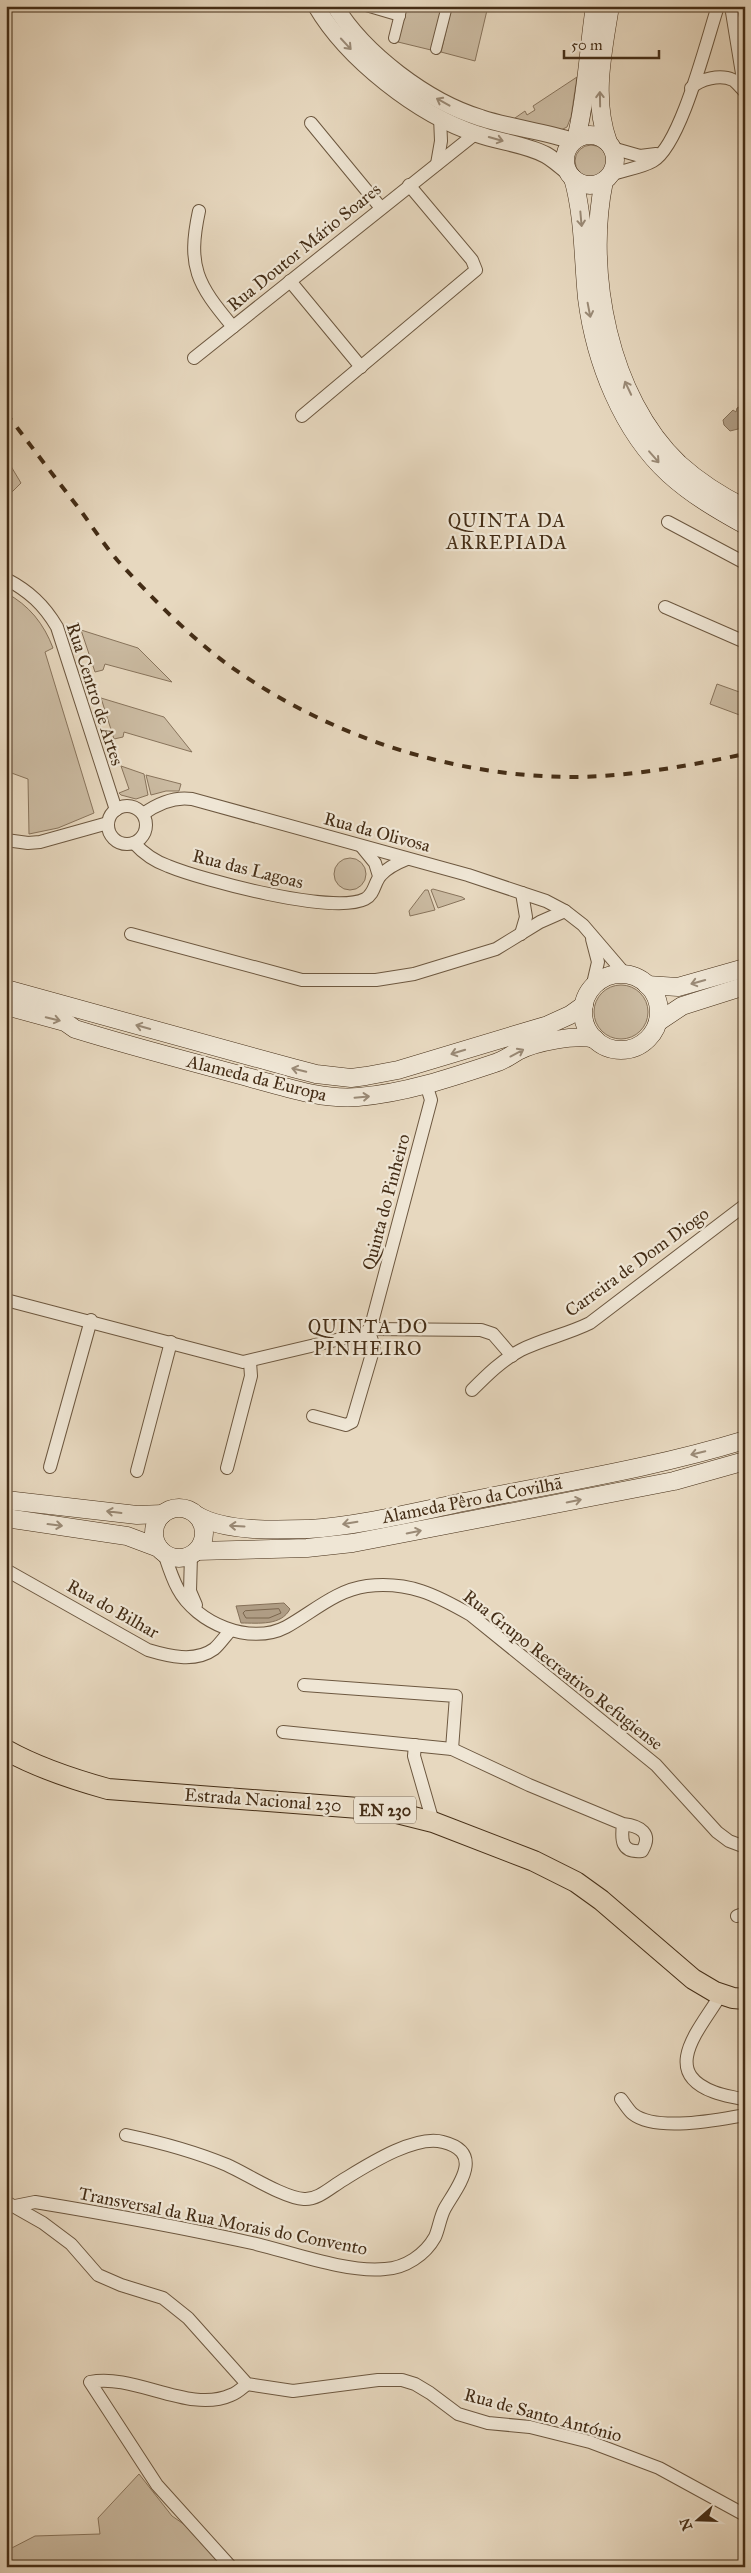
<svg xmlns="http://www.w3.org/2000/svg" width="751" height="2573" viewBox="0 0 751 2573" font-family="'IM FELL Great Primer',serif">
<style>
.green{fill:#cbbba2;stroke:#88745c}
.water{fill:#b09e86;stroke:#857159}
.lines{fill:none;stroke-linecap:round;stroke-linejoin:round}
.shore{stroke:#7a664e;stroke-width:1}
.pedestrian-casing{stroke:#6d5840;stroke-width:12}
.minor-casing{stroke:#6d5840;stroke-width:14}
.tertiary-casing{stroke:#6d5840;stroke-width:18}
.secondary-casing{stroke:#442d16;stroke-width:19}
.primary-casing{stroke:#442d16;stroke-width:22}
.pedestrian{stroke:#efe6d5;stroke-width:10}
.minor{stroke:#efe6d5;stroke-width:12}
.tertiary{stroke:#efe6d5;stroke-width:16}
.secondary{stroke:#efe6d5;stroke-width:18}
.primary{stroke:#e7d8bf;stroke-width:20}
.rail{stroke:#442d16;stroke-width:4;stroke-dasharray:9 9;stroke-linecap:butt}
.oneway{stroke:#9a8a76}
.labels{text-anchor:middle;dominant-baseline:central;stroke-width:4.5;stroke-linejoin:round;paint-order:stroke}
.shield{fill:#efe6d5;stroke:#77644f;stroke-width:1}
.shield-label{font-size:16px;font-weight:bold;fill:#442d16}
.street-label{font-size:18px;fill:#442d16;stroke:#efe6d5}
.neighbourhood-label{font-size:19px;letter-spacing:1px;fill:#442d16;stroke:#efe6d5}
</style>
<rect width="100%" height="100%" fill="#e7d8bf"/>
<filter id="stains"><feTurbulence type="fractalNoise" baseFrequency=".004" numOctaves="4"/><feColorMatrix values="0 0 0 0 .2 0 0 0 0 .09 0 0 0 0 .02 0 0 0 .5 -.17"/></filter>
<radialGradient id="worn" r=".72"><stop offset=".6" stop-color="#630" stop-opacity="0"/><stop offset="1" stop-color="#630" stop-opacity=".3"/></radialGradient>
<g class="green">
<path d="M407,6H442L431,50L398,42Z"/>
<path d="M452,6H488L475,61L441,52Z"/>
<path d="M577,77L571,117L567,127L561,130L505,125L525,111L527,115L535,110L533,106Z"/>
<circle cx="591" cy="161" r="16"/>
<path d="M6,458L21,483L6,498Z"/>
<path d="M6,593C29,605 44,624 53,648L45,652L94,813L58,828L29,834L28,779L6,771Z"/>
<path d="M81,630L138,648L172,682L105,664L103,670L95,672Z"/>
<path d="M717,684L745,694V717L710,704Z"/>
<path d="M101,698L164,717L192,752L124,732L123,737L114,739Z"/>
<path d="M121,766L144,774L148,795L136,799L121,795L119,793L129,789Z"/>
<path d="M146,775L181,784L179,791H166L151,795Z"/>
<circle cx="350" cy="874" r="16"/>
<path d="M433,889L462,897L465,899L438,908L431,890Z"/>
<path d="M425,890H428L435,910L410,916L409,911Z"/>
<circle cx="621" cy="1012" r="27"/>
<path d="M139,2474L172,2516L198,2534L225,2567H6V2551L35,2536L100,2534L98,2518Z"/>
</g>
<g class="water">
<path d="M745,404V424L742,428L730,431L724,425L723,420L733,410L736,412L737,408Z"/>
<path d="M284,1603L290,1609C281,1626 259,1623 241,1623L236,1606Z"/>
</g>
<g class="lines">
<path class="shore" d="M279,1609L281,1613L269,1618H246L243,1613L245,1611Z"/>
<g class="pedestrian-casing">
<g id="pedestrian">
<path d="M366,6L400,16"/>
<path d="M394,38L402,6"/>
<path d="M436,49L447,6"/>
</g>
</g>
<g class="minor-casing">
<g id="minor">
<path d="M731,6L745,92"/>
<path d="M691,88C700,79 720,74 733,80C737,83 741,88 745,92"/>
<path d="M311,123L381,208"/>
<path d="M612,148L640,156L656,154"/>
<path d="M437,164L441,141L440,117"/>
<path d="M610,175C623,170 641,168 653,161C681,145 707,39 718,6"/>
<path d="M199,211C187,267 197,284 233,327"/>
<path d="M290,281L361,367"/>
<path d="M194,358L475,134"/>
<path d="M302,416L476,270L472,260L409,185"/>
<path d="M668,522L745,563"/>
<path d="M6,579C29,591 44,605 57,627L116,810"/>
<path d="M665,607L745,642"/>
<circle cx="127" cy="825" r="19"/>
<path d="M143,814C157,804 173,796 192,799L468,875L546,901L565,911L583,925L625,974"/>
<path d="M6,840L28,843L40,842L108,823"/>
<path d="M134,843C144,854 154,861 168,866C202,880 333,915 365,899C375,894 374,882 381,875C388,867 397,863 407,859"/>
<path d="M362,847L375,863L379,876"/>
<path d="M131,934L302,980H376L414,974L496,949L540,922L565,911"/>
<path d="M521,934L526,917L522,893"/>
<path d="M592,988L598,962L592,939"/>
<path d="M6,1300L243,1362L366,1333L371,1326L431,1100L426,1084"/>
<path d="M370,1329L481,1330L493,1334L512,1356"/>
<path d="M472,1390C487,1375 502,1360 521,1350C543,1339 568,1334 590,1323L745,1205"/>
<path d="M313,1416L346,1425L352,1422L374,1347L369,1332"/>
<path d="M50,1467L91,1320"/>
<path d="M227,1468L251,1376L250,1362"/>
<path d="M137,1471L171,1342"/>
<path d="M164,1553C168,1565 172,1578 178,1589C196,1623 250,1646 286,1627C313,1612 336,1590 367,1586C409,1581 436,1595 471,1615L656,1765L717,1832L729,1841L745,1847"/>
<path d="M191,1555L190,1591L196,1605"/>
<path d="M6,1570L148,1650C168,1656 195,1663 214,1649C220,1644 225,1636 230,1631"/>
<path d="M304,1685L456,1696L452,1749"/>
<path d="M283,1732L452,1749L529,1785L623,1824C621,1840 621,1853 642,1851C653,1833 640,1826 623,1824"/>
<path d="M415,1745L414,1756L433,1822"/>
<path d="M737,1916L745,1913"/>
<path d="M721,1994C702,2027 658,2071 714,2092C724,2096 735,2097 745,2100"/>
<path d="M621,2099C625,2104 629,2111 633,2114C656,2132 718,2120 745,2115"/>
<path d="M6,2202L43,2223L71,2244L98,2275L121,2285L163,2298L188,2318L247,2384L293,2391L378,2380H402L415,2384L430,2393L458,2414L488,2423L530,2427L590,2442L659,2468L745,2515"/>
<path d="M15,2206L35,2202C108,2214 180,2227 252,2243C291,2252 346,2273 385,2269C405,2268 425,2255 435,2237C439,2228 440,2217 445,2208C457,2187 486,2153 443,2142C415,2134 366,2166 343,2180C331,2187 318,2200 304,2199C284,2198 247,2174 227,2165C196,2152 159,2142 126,2135"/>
<path d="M231,2567L157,2485L90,2382C135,2373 189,2414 231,2395C237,2393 242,2388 247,2384"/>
</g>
</g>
<g class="tertiary-casing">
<g id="tertiary">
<path d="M316,6C347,59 418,115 477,134C499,142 526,144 546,155C553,159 560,165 567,171"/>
<path d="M335,6C364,54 428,102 481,118C511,128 543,131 573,141"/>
</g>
</g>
<g class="secondary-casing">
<g id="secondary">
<circle cx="590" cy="160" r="25"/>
<path d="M576,139C587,96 588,51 595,6"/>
<path d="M608,142C592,98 603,51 610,6"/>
<path d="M573,178C584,217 583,258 587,298C595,361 622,431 669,474C692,495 718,510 745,525"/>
<path d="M604,181C585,272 609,398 679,464C699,482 721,496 745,508"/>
<circle cx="621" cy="1012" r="38"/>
<path d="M647,985L678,987L745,968"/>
<path d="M6,989L293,1068L316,1074L351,1078L366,1076L398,1070L548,1025L570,1015L584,1005"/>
<path d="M6,1006L65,1022L75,1029C133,1047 192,1062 251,1078C285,1087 322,1100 358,1097C406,1093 453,1077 498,1062C506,1059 511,1055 518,1051C536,1042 576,1034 595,1039"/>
<path d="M658,1022L682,1006L745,986"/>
<path d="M6,1500L137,1515L163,1514"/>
<circle cx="179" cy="1533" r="25"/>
<path d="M198,1516C227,1532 276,1530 309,1529C361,1526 423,1510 474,1500C564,1482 657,1467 745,1440"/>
<path d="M6,1518L127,1536L159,1548"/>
<path d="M197,1551L307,1548L353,1543L674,1481L745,1461"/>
</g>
</g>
<g class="primary-casing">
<path id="primary" d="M6,1750C38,1768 72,1779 108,1789L385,1810L433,1822L534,1861L576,1882L601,1900L693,1979L715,1992L733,1998L745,1999"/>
</g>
<use href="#pedestrian" class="pedestrian"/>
<use href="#minor" class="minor"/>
<use href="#tertiary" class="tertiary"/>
<use href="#secondary" class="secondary"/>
<use href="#primary" class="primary"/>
<path class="rail" d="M6,413C31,446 56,479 81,511C93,528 105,546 118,561C150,596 189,636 227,664C326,735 448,776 570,777C629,777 687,766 745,754"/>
</g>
<defs><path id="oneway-shaft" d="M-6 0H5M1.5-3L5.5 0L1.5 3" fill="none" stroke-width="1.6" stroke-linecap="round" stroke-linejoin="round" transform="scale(1.25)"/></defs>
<g class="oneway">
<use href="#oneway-shaft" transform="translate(346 44) rotate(47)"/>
<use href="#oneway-shaft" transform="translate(600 99) rotate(-91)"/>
<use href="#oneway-shaft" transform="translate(443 102) rotate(-151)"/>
<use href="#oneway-shaft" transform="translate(496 139) rotate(16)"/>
<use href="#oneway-shaft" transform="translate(581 219) rotate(85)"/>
<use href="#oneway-shaft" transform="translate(589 310) rotate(79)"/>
<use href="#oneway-shaft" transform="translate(628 388) rotate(-115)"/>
<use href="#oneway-shaft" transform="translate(654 457) rotate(49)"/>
<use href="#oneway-shaft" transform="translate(698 982) rotate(164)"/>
<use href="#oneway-shaft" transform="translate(53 1019) rotate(14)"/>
<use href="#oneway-shaft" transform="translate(143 1027) rotate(-164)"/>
<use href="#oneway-shaft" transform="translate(458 1052) rotate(163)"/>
<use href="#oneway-shaft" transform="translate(517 1053) rotate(-28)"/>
<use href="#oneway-shaft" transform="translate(299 1070) rotate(-166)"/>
<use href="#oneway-shaft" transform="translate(362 1097) rotate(-5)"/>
<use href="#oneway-shaft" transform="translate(698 1453) rotate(166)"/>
<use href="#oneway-shaft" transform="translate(574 1501) rotate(-11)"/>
<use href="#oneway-shaft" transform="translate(114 1512) rotate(-173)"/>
<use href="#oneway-shaft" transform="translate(350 1523) rotate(171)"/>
<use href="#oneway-shaft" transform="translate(55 1525) rotate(7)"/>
<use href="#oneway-shaft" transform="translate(237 1526) rotate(-177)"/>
<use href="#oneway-shaft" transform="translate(414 1532) rotate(-11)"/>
</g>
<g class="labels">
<rect class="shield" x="354" y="1796.5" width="62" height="27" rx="4"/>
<g class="shield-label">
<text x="385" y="1810">EN 230</text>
</g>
<g class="street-label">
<text transform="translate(304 247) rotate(-39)">Rua Doutor Mário Soares</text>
<text transform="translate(95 694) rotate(72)">Rua Centro de Artes</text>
<text transform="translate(377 832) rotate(15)">Rua da Olivosa</text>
<text transform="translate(248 869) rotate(14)">Rua das Lagoas</text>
<text transform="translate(257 1078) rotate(14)">Alameda da Europa</text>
<text transform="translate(386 1202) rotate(-75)">Quinta do Pinheiro</text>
<text transform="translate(637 1262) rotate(-36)">Carreira de Dom Diogo</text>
<text transform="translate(472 1500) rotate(-11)">Alameda Pêro da Covilhã</text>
<text transform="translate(113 1609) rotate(29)">Rua do Bilhar</text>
<text transform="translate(563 1670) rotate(38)">Rua Grupo Recreativo Refugiense</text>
<text transform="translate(263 1800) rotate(4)">Estrada Nacional 230</text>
<text transform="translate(223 2221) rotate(11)">Transversal da Rua Morais do Convento</text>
<text transform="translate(543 2415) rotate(15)">Rua de Santo António</text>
</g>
<g class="neighbourhood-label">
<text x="507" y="520">QUINTA DA<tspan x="507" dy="22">ARREPIADA</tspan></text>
<text x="368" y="1326">QUINTA DO<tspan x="368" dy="22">PINHEIRO</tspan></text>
</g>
</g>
<rect width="751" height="2573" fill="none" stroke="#e7d8bf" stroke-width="25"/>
<rect x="8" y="8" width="736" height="2558" fill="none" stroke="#442d16" stroke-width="2.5"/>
<rect x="12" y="12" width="726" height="2548" fill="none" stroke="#442d16"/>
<g transform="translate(698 2520) rotate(250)" stroke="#efe6d5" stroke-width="4" paint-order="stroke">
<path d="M0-4L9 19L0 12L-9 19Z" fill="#442d16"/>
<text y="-8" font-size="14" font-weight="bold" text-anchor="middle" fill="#442d16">N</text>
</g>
<path d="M564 50v8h95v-8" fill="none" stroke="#442d16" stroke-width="2.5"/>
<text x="571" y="50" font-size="15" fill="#442d16" stroke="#efe6d5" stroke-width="4" paint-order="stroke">50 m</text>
<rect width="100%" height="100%" filter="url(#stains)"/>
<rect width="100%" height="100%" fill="url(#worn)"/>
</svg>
